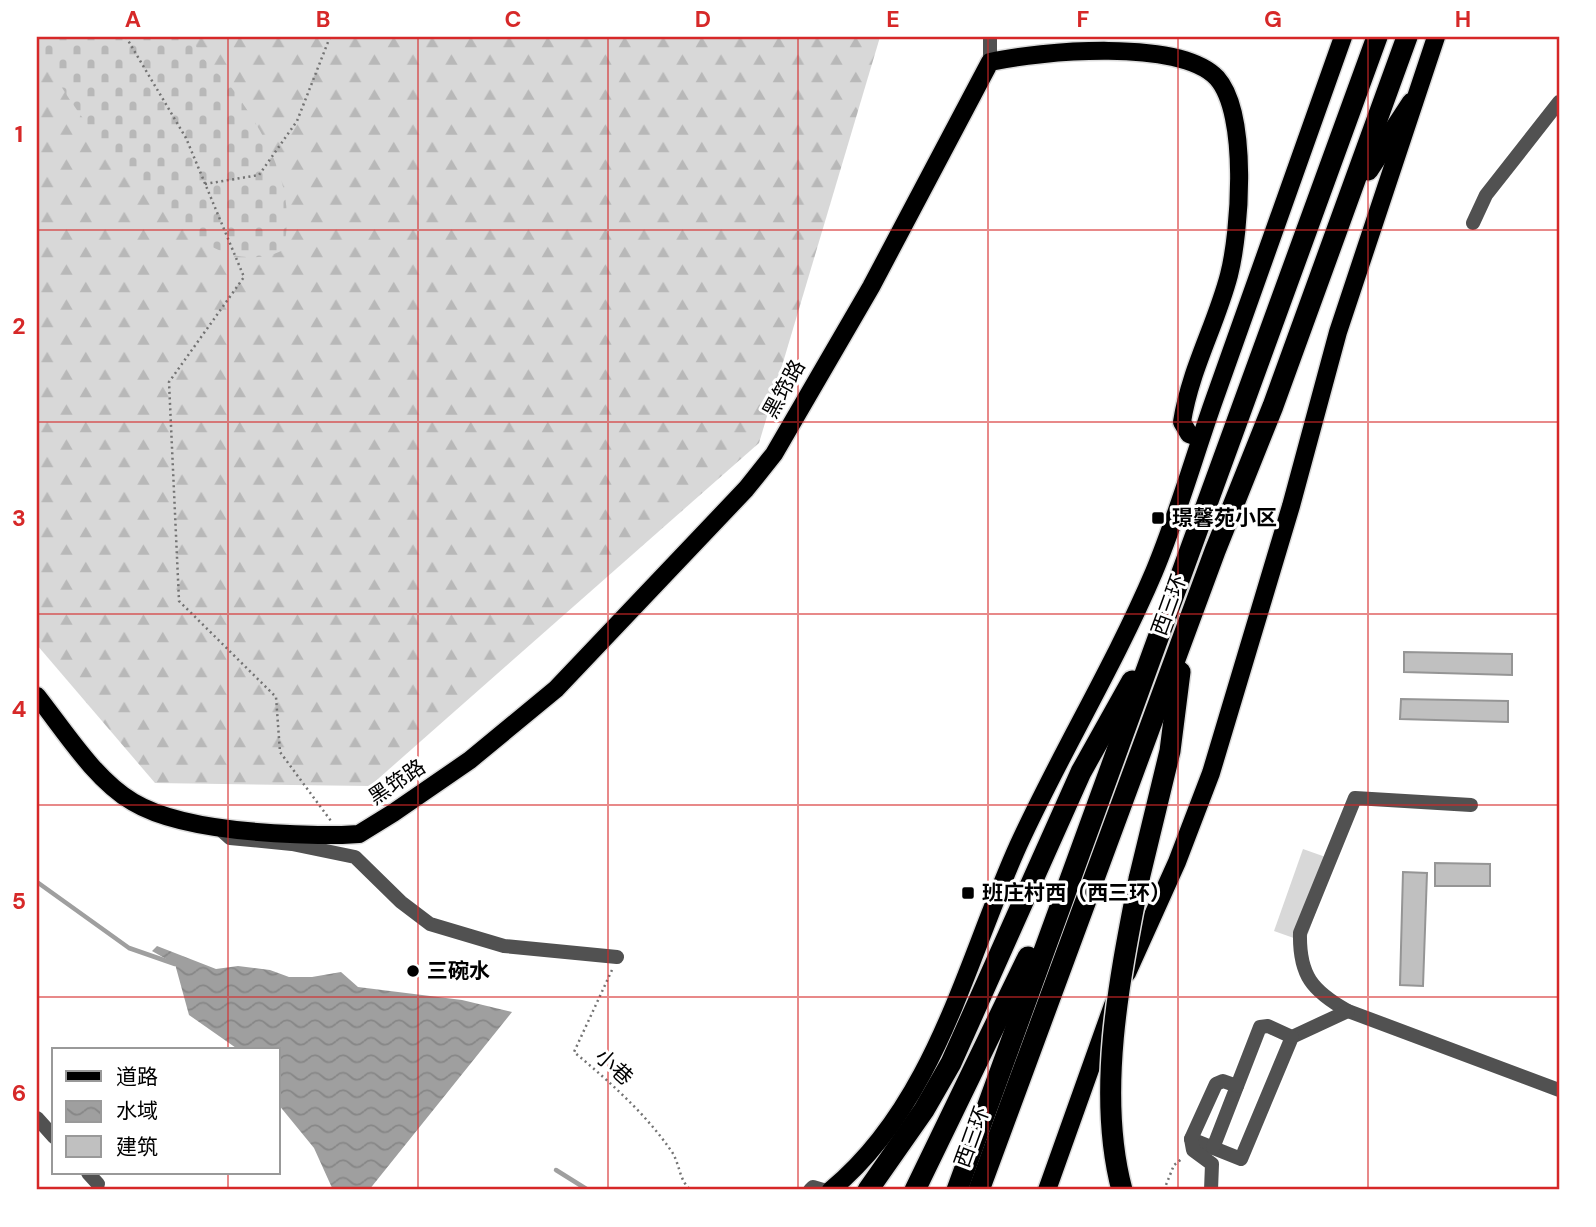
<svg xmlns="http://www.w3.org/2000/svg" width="1596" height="1227" viewBox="0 0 1596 1227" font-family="'DM Sans','Noto Sans SC',sans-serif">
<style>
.forest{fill:url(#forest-firs)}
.cemetery{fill:url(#cemetery-stones)}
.pitch{fill:#d8d8d8}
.water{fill:url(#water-waves)}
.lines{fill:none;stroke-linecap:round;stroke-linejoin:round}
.stream{stroke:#9f9f9f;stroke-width:4.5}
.building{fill:#c0c0c0;stroke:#959595;stroke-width:2}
.major-casing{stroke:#dbdbdb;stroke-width:21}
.highway-casing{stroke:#dbdbdb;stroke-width:24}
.path{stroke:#737373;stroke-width:2.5;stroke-dasharray:2 3.5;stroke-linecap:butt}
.minor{stroke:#515151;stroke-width:14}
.major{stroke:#000;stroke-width:18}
.highway{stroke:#000;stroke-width:21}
.highway-bridge-casing{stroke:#dbdbdb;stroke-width:24;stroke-linecap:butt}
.highway-bridge{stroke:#000;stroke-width:21}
.grid{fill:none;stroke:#d62828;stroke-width:2;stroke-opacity:0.55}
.poi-dot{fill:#000;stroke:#fff;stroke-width:2.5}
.labels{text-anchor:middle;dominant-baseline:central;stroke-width:6;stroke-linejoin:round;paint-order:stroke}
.street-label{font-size:21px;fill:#000;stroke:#fff}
.poi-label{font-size:21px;font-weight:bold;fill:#000;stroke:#fff;text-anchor:start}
.neatline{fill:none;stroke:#d62828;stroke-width:2.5}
.grid-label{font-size:23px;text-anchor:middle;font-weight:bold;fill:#d62828}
</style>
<defs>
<pattern id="forest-firs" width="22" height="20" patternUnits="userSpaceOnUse" patternTransform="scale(1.75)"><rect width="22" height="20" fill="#d8d8d8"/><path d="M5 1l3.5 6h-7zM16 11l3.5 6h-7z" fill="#b8b8b8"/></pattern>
<pattern id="cemetery-stones" width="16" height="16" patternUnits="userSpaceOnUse" patternTransform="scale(1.75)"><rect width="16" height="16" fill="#d8d8d8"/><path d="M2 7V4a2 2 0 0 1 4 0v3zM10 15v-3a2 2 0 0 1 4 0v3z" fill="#b8b8b8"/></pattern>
<pattern id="water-waves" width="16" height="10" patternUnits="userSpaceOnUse" patternTransform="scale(1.75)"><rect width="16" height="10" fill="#9f9f9f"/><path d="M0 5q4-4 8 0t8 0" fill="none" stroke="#878787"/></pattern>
</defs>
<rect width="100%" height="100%" fill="#fff"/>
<path class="forest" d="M37,37H880L759,443L370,786L155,783L37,645Z"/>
<path class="cemetery" d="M38,37H191C196,46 201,56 208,64C216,73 227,81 234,91C268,138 298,192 283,250C264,260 241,259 221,251C166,228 51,94 38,37Z"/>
<path class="pitch" d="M1303,849L1334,860L1305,942L1274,931Z"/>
<path class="water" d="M157,946L216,969L238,966L270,970L289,977H312L341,972L358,987L462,1000L512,1012L369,1190H333L314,1148L278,1104V1050H239L189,1015L175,964L152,951Z"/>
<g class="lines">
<g class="stream">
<path d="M37,882L129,948L175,964"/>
<path d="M556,1170L588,1190"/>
</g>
</g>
<g class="building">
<path d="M1404,652L1512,654V675L1404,672Z"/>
<path d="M1401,699L1508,701V722L1400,719Z"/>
<path d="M1435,863L1490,864V886H1435Z"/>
<path d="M1403,872L1427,873L1423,986L1400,985Z"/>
</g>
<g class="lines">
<g class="major-casing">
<g id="major">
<path d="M37,696C64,730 95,780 133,802C183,832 283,835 342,835L359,834L393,813L470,760L556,689L746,489L774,454L871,287L990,62C1040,51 1180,38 1217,78C1249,114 1240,232 1229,275C1216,325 1190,370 1182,422L1189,434L1200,438"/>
<path d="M1127,973L1177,862L1211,773L1291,506L1338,332L1436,37"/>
<path d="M831,1190C935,1104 965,964 1018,846C1060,754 1114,666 1154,572C1177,517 1193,460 1213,403C1256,281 1300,159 1343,37"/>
<path d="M1047,1190L1113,1005"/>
</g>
</g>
<g class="highway-casing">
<g id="highway">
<path d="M1368,170L1412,103"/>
<path d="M1139,879L1170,751L1180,672"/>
<path d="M868,1190L924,1110L951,1063L1081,772L1132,681"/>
<path d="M915,1190L1028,957"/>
<path d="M957,1190L1377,37"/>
<path d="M979,1190L1215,551L1273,406L1407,37"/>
</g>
</g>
<g class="path">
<path d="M126,37L186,138L244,277L169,382L179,601L276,697L280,752L331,821"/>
<path d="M205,184L259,175L297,121L330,37"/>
<path d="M612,970L574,1052C610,1082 646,1114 672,1152C680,1164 679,1181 691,1190"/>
<path d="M1164,1190L1174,1165L1183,1158"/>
</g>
<g class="minor">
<path d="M990,62V37"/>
<path d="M1473,223L1486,195L1559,102"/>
<path d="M1471,805L1355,798L1300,933C1299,975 1312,991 1348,1011L1559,1090"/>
<path d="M219,828L230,838L292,844L355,857L401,902L430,924L504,946L617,957"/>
<path d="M37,1118L54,1137"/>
<path d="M1191,1139L1241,1159L1292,1037L1348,1011"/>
<path d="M1213,1148L1260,1027L1268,1026L1292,1037"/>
<path d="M88,1173L98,1184"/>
<path d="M810,1190L813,1187L823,1190"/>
<path d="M1211,1190L1212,1164L1193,1150L1191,1139L1216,1084L1223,1081L1237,1086"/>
</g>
<use href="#major" class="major"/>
<use href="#highway" class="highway"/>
<g class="highway-bridge-casing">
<path id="highway-bridge" d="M1122,1190C1096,1093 1120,976 1139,879"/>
</g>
<use href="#highway-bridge" class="highway-bridge"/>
</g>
<path class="grid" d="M228,37V1050M418,37V1190M608,37V1190M798,37V1190M988,37V1190M1178,37V1190M1368,37V1190M37,230H1559M37,422H1559M37,614H1559M37,805H1559M37,997H1559M228,1173V1190"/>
<g class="poi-dot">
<rect x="1151" y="511" width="14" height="14" rx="3.5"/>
<rect x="961" y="886" width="14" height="14" rx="3.5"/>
<circle cx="413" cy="971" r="7"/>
</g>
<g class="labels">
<g class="street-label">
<text transform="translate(784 389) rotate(-61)">黑筇路</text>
<text transform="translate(1169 605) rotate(-70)">西三环</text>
<text transform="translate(397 782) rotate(-34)">黑筇路</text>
<text transform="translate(614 1067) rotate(42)">小巷</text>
<text transform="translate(972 1137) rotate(-70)">西三环</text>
</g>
<g class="poi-label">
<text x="1172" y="518">璟馨苑小区</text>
<text x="982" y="893">班庄村西（西三环）</text>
<text x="427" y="971">三碗水</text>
</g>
</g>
<rect width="1596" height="1227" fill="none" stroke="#ffffff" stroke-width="77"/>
<rect x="52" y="1048" width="228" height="126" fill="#ffffff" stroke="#999999" stroke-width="2"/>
<rect x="66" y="1071" width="35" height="10" fill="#000000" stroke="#999999" stroke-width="2"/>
<text x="116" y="1084" font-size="21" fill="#000000">道路</text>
<rect x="66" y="1101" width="35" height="21" fill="url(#water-waves)" stroke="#999999" stroke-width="2"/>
<text x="116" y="1118" font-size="21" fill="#000000">水域</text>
<rect x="66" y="1136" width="35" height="21" fill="#c0c0c0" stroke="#999999" stroke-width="2"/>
<text x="116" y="1154" font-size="21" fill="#000000">建筑</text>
<rect x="38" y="38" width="1520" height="1150" class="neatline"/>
<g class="grid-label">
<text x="133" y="27">A</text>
<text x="323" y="27">B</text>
<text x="513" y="27">C</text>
<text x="703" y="27">D</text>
<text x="893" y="27">E</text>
<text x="1083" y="27">F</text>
<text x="1273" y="27">G</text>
<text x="1463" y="27">H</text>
<text x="19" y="142">1</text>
<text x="19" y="334">2</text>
<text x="19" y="526">3</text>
<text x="19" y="717">4</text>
<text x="19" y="909">5</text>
<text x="19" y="1101">6</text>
</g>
</svg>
